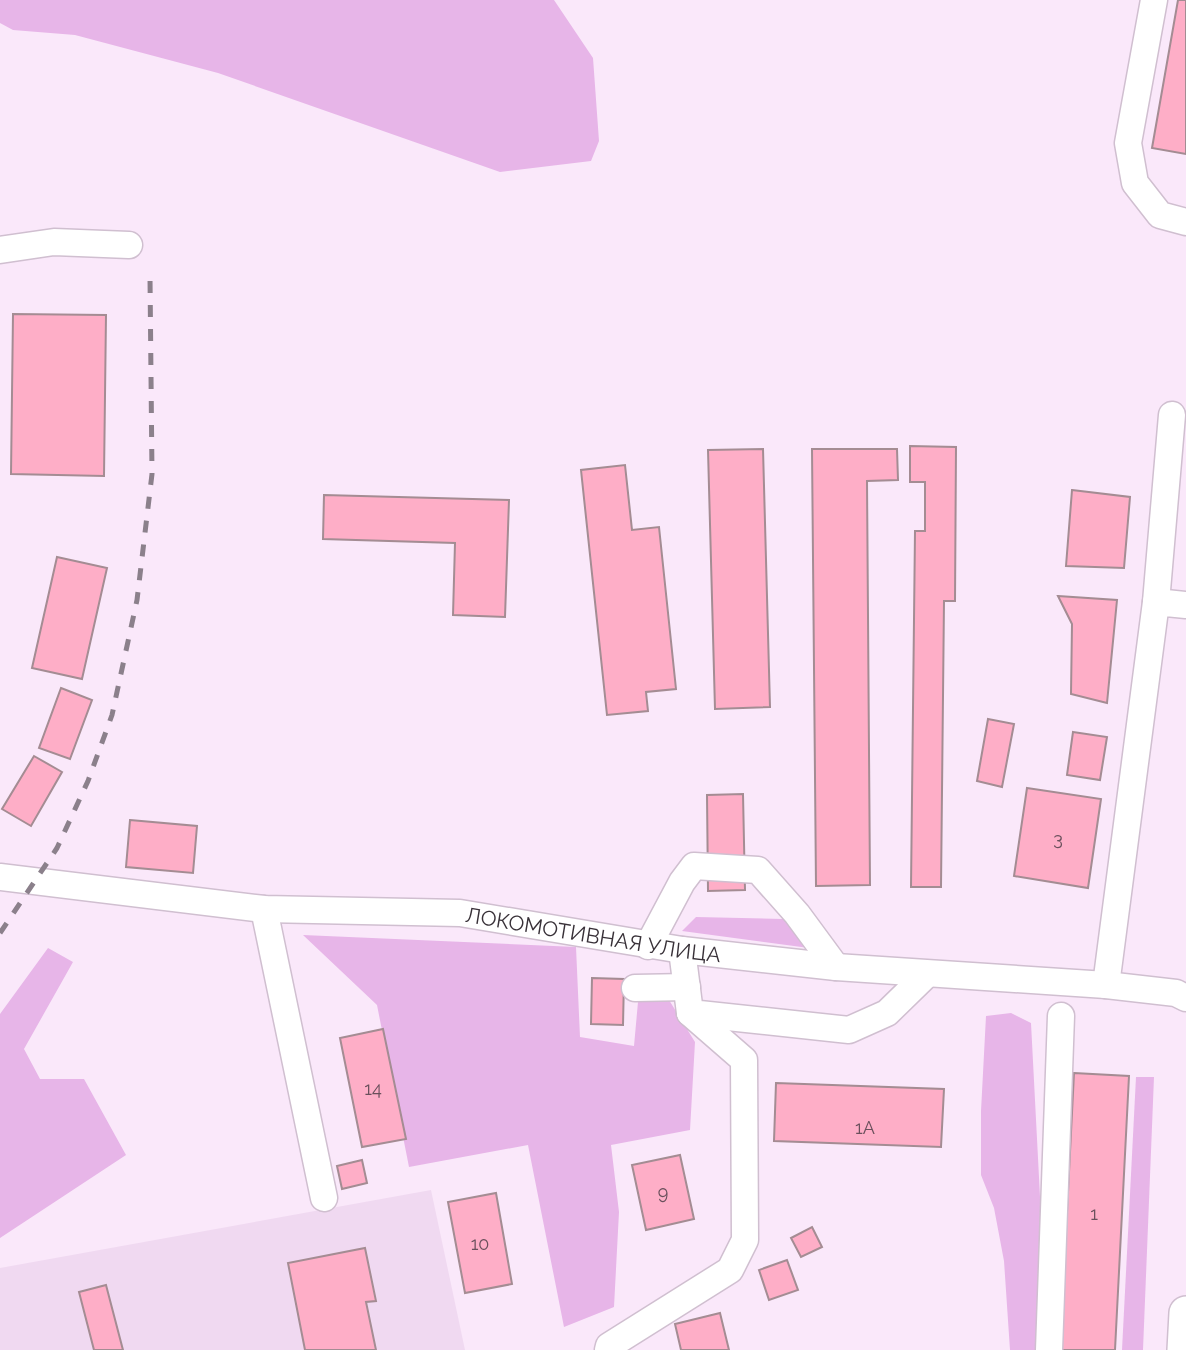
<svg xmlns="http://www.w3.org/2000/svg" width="1186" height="1350" viewBox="0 0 1186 1350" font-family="Raleway,sans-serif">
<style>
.built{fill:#f0d9f1}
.green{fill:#e7b5e8}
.building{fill:#feaec7;stroke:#a48c93;stroke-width:2}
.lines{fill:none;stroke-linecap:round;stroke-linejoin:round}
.minor-casing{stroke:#d0bfd0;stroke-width:29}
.major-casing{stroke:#d0bfd0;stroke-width:36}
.minor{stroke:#fff;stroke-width:26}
.major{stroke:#fff;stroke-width:33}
.rail{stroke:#8b808b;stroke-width:5;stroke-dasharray:12 12;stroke-linecap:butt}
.labels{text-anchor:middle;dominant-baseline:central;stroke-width:7;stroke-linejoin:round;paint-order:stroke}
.number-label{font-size:18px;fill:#6a505c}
.street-label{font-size:21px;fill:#383138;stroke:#fff}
</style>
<rect width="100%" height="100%" fill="#fae8fa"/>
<path class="built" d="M431,1190L465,1350H0V1268Z"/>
<g class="green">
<path d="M0,0H554L593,58L599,141L591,161L500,172L218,73L75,35L13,30L0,23Z"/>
<path d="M696,917L783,919L809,948L682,931Z"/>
<path d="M303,935L576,947L580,1037L634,1046L638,1002L669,1000L695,1042L690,1130L611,1145L619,1212L614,1307L564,1327L528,1145L409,1167L377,1005Z"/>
<path d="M48,948L73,962L24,1049L40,1079H84L126,1155L0,1238V1014Z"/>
<path d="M1011,1013L1031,1023L1041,1216L1040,1350H1010L1004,1261L994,1208L981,1175V1111L986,1016Z"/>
<path d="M1136,1077H1154L1143,1350H1122Z"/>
</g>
<g class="building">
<path d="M1178,0H1186V154L1152,148Z"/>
<path d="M13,314L106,315L104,476L11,474Z"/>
<path d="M910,446L956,447L955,601H944L941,887H911L915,531H925V482H910Z"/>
<path d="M763,449L770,707L715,709L708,450Z"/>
<path d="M812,449H897L898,480L867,481L870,885L816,886Z"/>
<path d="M625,465L632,530L659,527L676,689L646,692L648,711L607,715L581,470Z"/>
<path d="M1072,490L1130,497L1124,568L1066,566Z"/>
<path d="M324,495L509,500L505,617L453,615L455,543L323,539Z"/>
<path d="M57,557L107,568L82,679L32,668Z"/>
<path d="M1058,596L1117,600L1107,703L1071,694L1072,624Z"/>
<path d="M61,688L92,700L70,759L39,748Z"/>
<path d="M988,719L1014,724L1002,787L977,781Z"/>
<path d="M1073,732L1107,737L1100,780L1067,775Z"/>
<path d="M34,756L62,772L31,826L2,809Z"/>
<path d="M1027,788L1101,799L1088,888L1014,876Z"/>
<path d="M743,794L745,890L708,891L707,795Z"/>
<path d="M130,820L197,826L193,873L126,867Z"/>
<path d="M592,978L624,979L623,1025L591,1024Z"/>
<path d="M383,1029L406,1139L362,1147L340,1038Z"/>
<path d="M1074,1073L1129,1076L1115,1350H1060Z"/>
<path d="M776,1083L944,1089L941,1147L774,1141Z"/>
<path d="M680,1155L694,1219L646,1230L632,1165Z"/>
<path d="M362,1160L367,1183L342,1189L337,1166Z"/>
<path d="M496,1193L512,1284L465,1293L448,1202Z"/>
<path d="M812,1227L822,1247L801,1257L791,1238Z"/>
<path d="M365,1248L376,1301L366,1302L376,1350H305L288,1263Z"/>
<path d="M787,1260L798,1290L769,1300L759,1270Z"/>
<path d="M106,1285L123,1350H94L79,1292Z"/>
<path d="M720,1313L729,1350H681L675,1324Z"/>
</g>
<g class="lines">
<g class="minor-casing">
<g id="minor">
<path d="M1154,0L1128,143L1135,183L1160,215L1186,222"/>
<path d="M0,250L54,242L129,245"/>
<path d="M1156,602L1172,415"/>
<path id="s1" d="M0,877L264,909L460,913L682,950L836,967L1106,985L1176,993L1186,998"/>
<path d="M264,909L324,1198"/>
<path d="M648,946L682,882L694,866L758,870L797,914L836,967"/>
<path d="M682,950L690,1013L849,1030L887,1013L927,974"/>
<path d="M1106,985L1156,602L1186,605"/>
<path d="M635,988L687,987"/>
<path d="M608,1350L609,1346L730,1270L745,1240L744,1060L690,1013"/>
<path d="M1049,1350L1061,1016"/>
</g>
</g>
<g class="major-casing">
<path id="major" d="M1184,1350L1186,1313"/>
</g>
<use href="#minor" class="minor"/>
<use href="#major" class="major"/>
<path class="rail" d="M0,933L57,848L88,781L112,715L137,600L152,474L150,277"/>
</g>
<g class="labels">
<g class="number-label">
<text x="1058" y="838">3</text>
<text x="373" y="1088">14</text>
<text x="865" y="1127">1А</text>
<text x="663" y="1192">9</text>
<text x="1094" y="1213">1</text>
<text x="480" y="1243">10</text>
</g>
<g class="street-label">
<text stroke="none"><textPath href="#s1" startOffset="597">ЛОКОМОТИВНАЯ УЛИЦА</textPath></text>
</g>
</g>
</svg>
